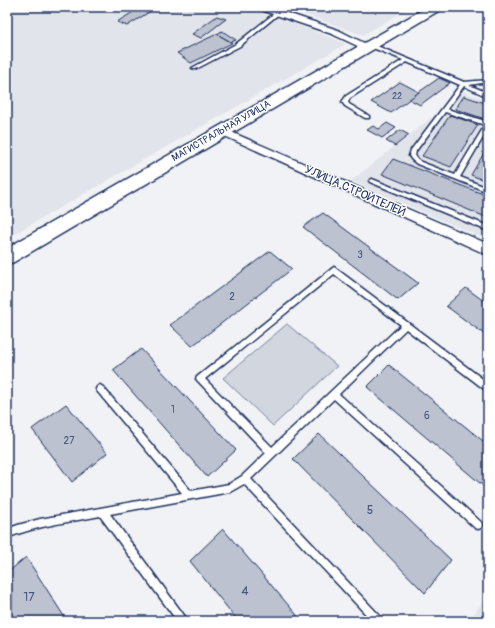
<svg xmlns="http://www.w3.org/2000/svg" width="495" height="628" viewBox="0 0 495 628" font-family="Pangolin,sans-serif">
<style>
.built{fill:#e1e4ea}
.green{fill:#d2d6df;stroke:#76829e}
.building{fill:#bcc2d0;stroke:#1b2f5e}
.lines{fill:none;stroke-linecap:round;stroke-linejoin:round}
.lane-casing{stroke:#1b2f5e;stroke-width:3}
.street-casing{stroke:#1b2f5e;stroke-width:3}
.secondary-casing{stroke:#1b2f5e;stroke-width:3}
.lane{fill:#fff;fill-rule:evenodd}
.street{fill:#fff;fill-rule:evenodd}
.secondary{fill:#fff;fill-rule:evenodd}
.labels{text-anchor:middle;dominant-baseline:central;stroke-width:3;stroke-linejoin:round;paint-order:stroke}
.far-number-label{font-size:9px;fill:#43547a}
.far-street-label{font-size:10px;fill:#1b2f5e;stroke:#fff}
.number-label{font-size:10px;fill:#43547a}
.street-label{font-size:12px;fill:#1b2f5e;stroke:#fff}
.near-number-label{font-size:12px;fill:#43547a}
</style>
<rect width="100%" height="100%" fill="#f1f2f5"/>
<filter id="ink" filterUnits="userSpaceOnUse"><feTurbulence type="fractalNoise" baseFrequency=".025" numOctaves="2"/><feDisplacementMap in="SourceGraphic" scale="8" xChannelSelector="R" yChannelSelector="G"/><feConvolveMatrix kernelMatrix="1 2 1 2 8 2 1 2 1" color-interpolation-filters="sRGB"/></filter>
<g filter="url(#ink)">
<g class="built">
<path d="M7,7H244L312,30L346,44L7,238Z"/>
<path d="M285,7H411L363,35Z"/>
<path d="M464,92L488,100V240L351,181Z"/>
<path d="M488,594V621H469Z"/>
</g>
<path class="green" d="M287,324L337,366L273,426L223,378Z"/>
<g class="building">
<path d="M141,7H157L127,26L117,22Z"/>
<path d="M217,16L226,19L201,38L192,34Z"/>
<path d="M222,31L236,40L231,42L217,34Z"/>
<path d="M217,34L232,43L191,63L177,53Z"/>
<path d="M439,78L450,83L420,105L409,99Z"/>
<path d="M400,82L419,92L391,113L371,102Z"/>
<path d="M464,96L488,104V120L455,109Z"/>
<path d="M450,115L478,125L451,167L422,156Z"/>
<path d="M387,123L396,128L382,138L367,130L373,126L379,129Z"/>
<path d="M400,130L409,135L395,146L386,141Z"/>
<path d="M488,146V182L471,175Z"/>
<path d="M393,159L488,196V218L382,174Z"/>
<path d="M323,213L418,283L398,300L303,227Z"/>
<path d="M270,251L292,269L192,346L170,325Z"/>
<path d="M466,288L488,304V337L446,306Z"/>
<path d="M141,349L236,450L207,477L113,370Z"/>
<path d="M389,365L488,445V490L367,387Z"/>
<path d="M66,404L107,453L72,482L32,429Z"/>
<path d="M319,434L451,560L425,593L293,459Z"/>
<path d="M223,529L302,621H238L190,561Z"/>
<path d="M26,557L67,621H7V573Z"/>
</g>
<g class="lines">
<g class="lane-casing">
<g id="lane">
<path d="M276,12L280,13L240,46L196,69L192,68L236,44Z"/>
<path d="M368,44H372L464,82L488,80V82L469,85L488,93V97L464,86L447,109L488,122V129L460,177L488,188V192L417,164L412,160L409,156L411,150L460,85L407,62L350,98L348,102L349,104L369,116V118H365L345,106L342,102L346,96L403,60L368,46ZM445,112L485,125L455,175L421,162L415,156L416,151Z"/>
<path d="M372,179L488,226V231L370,182L369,181Z"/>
<path d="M334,267L488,383V392L406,329L339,394L481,522L482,525L481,528L478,529L475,528L334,399L251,479L382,618L384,621H372L244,484L230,492L110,514L186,618L188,621H177L100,516C69,522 37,526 7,538V529L18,525L40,519L182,493L97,391L96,389L97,387L100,385L103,387L191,491L229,484L242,476L266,453L196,379L197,377ZM334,274L401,325L272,447L205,379Z"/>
</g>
</g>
<g class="street-casing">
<g id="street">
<path d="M257,7H269L338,30L372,47L370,49H364L332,34L258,9Z"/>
<path d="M222,128L488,244V255L218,133L217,131L218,129Z"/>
</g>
</g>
<g class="secondary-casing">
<path id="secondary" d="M427,7H442L440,10L14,262L7,264V248Z"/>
</g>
<use href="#lane" class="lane"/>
<use href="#street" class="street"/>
<use href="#secondary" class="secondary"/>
</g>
</g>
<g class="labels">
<g class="far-number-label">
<text x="397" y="96">22</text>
</g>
<g class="far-street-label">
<text transform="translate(221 131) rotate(-30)">МАГИСТРАЛЬНАЯ УЛИЦА</text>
</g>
<g class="number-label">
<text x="360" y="255">3</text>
<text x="232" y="297">2</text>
<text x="173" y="410">1</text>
<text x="427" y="416">6</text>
<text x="69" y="441">27</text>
</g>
<g class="street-label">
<text transform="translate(355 191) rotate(24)">УЛИЦА СТРОИТЕЛЕЙ</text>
</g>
<g class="near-number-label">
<text x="370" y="510">5</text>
<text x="245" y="591">4</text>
<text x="29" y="597">17</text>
</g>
</g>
<rect width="495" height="628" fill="none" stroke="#fff" stroke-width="24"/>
<rect x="12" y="12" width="471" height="604" fill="none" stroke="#1b2f5e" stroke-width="1.5" filter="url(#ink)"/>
</svg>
